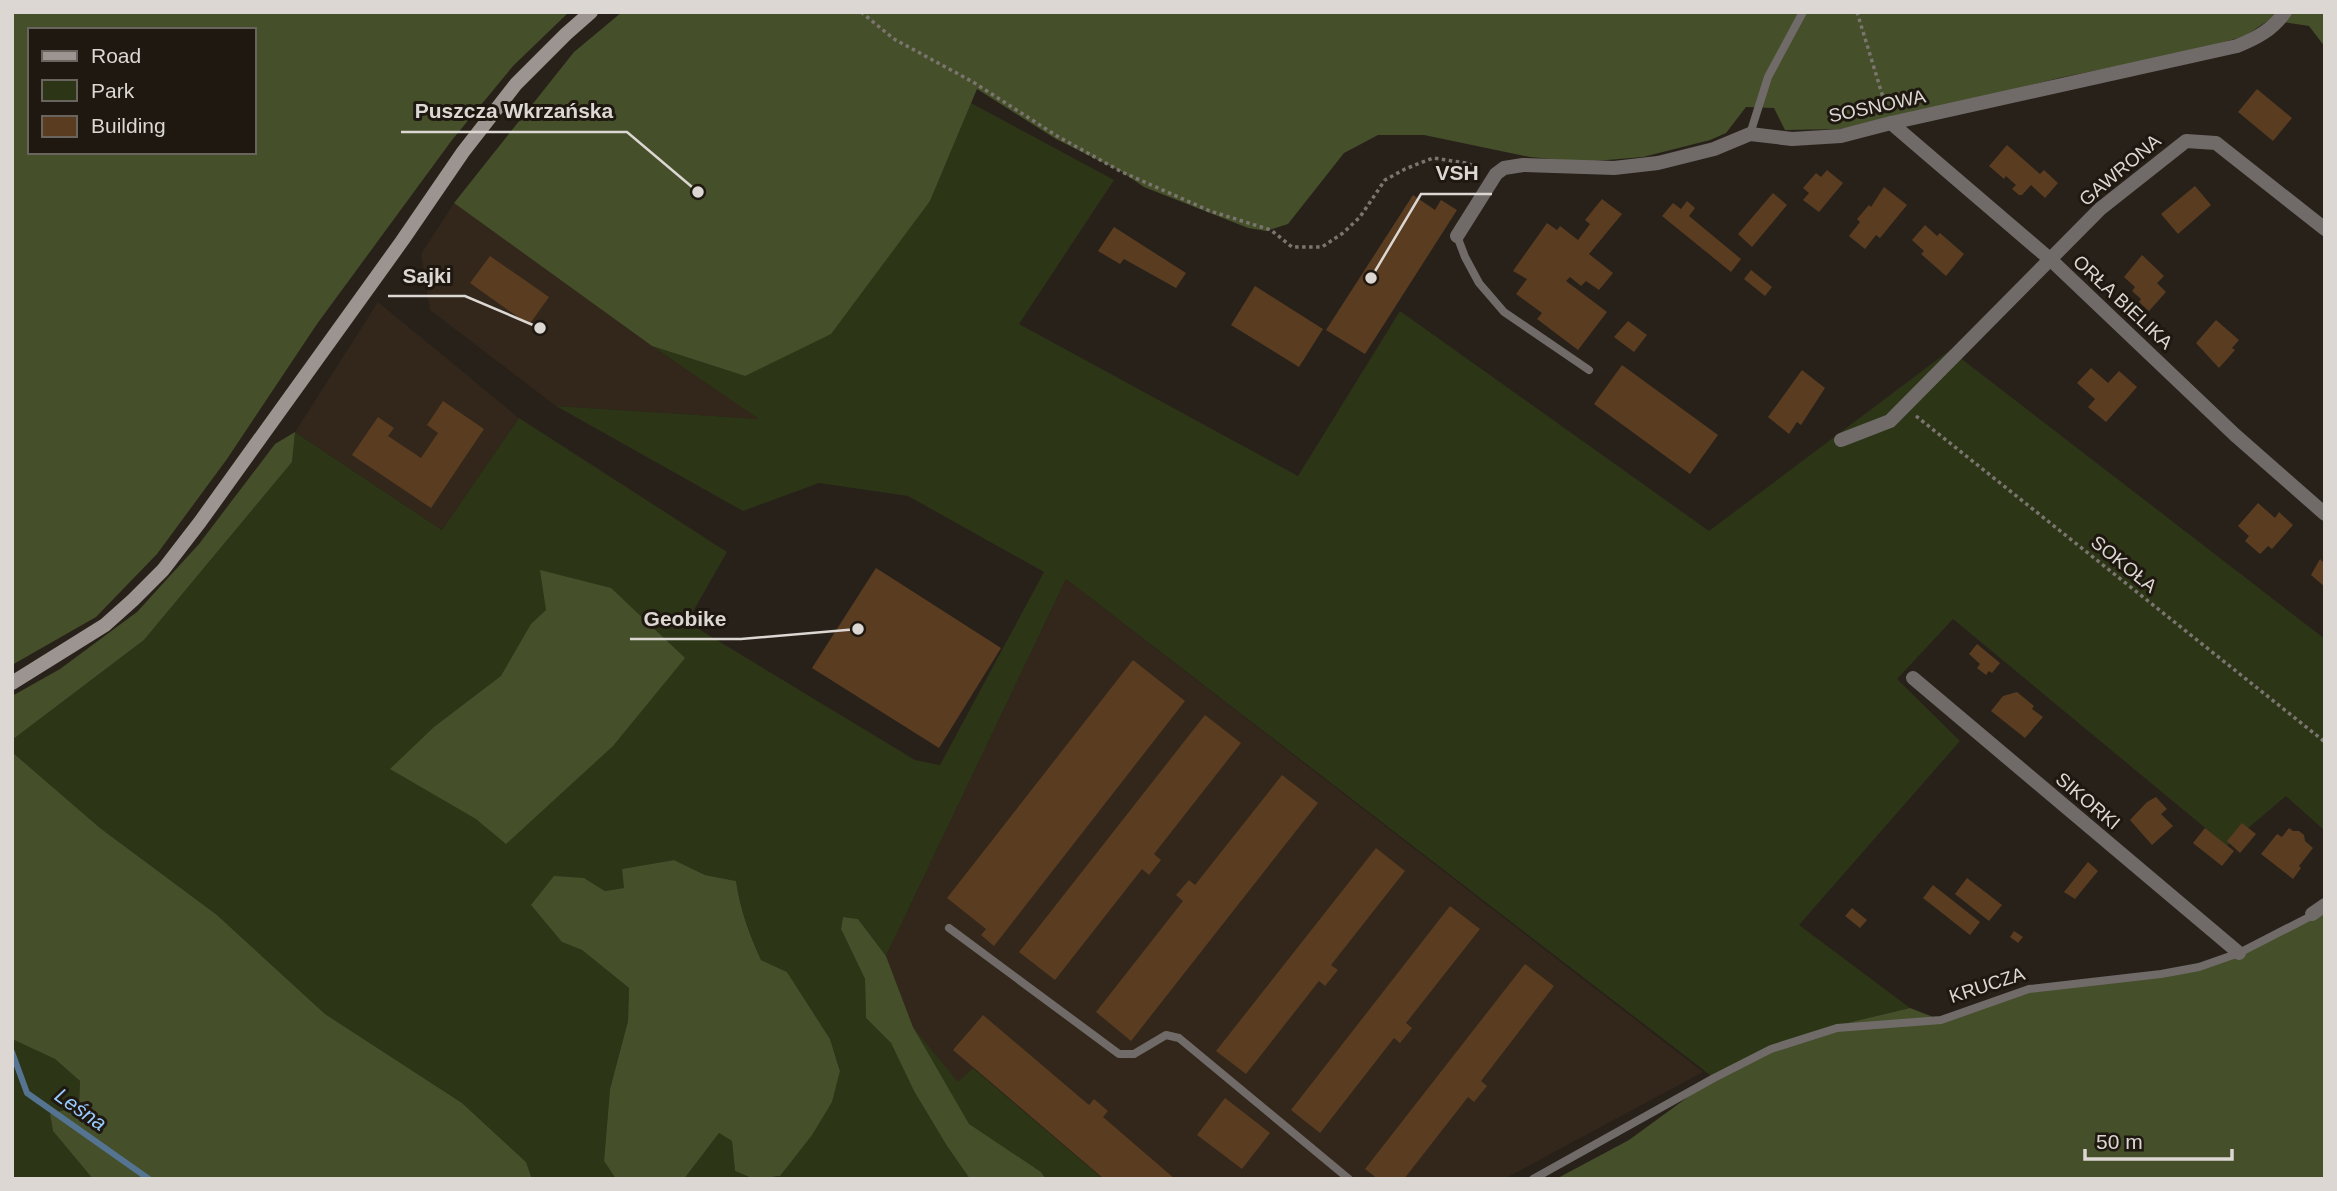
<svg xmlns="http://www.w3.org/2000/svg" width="2337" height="1191" viewBox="0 0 2337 1191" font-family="Helvetica,sans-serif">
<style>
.built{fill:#32271a}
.green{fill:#2d3517}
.forest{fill:#454f2a;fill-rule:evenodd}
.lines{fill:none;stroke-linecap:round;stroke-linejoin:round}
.stream{stroke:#557491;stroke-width:6}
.building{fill:#5a3c21}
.path{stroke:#7b756f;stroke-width:3.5;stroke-dasharray:3.5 3.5;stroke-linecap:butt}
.lane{stroke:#706b68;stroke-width:8}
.street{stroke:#706b68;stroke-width:14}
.secondary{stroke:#9c9490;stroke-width:14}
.labels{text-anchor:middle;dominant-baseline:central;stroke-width:6;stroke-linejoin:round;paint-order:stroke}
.street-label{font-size:19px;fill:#dcd7d2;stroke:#1e1811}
.water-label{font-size:21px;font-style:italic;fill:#99cbfd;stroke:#1e1811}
.leader{fill:none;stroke:#dcd7d2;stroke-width:2.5}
.callout-dot{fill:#dcd7d2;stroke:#1e1811;stroke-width:2.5}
.callout-label{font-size:21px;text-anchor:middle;font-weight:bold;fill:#dcd7d2;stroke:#1e1811;stroke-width:6;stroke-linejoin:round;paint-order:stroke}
</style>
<rect width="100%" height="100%" fill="#28211a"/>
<g class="built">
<path d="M454,203L652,346L760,419L556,406L430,310L421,254Z"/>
<path d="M378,302L519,418L442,530L295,432Z"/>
<path d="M1066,579L1703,1072L1504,1179H1103L974,1068L958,1083L913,1027L886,956Z"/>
</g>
<g class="green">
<path d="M971,103L1114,180L1019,324L1298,476L1400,311L1709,531L1950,350L2325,639V831L2286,796L2227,846L1953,619L1897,679L1960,741L1799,925L1910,1008L1843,1024L1714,1078L1066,579L886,956L858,919L843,917L841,929L865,979L866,1018L891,1043L914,1091L947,1146L970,1179H768L780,1176L832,1102L840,1070L830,1039L787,972L761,960C750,934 740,909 736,881L705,875L674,860L622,869L625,888L605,891L584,878L562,942L582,950L629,988L628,1021L610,1089L604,1161L616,1179H532L526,1162L462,1103L325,1014L217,915L100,828L12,752V740L144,640L292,462L295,432L442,530L519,418L727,552L687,622L915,760L940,765L1044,572L908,496L819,483L743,511L556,406L759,419L652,346L745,376L930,201Z"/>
<path d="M913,1027L958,1082L973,1068L1103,1179H1046L1041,1172L969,1125Z"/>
<path d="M12,1039L55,1059L80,1081L79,1106L50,1114L53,1131L93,1179H12Z"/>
<path d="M719,1133L732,1141L735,1171L754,1179H684Z"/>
</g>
<g class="forest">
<path d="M12,12H569L513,66L452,140L317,324L227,459L157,554L96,617L12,665ZM30,30H254V152H30Z"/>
<path d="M622,12H2325V47L2309,26L2269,20L2245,36L2196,50L2059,78L1917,114L1840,129L1785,130L1774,108L1746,107L1726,133L1710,140L1643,157L1583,162L1530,157L1424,135H1378L1344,153L1288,224L1266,231L1248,228L1144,187L1122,172L1056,139L977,89L930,201L831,334L745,376L652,346L454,203L574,52Z"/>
<path d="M295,432L292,462L144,640L12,740V696L60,669L137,612L199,544L275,444Z"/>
<path d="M540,570L611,588L685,658L613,746L506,844L476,819L390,769L434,727L501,676L531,624L546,610Z"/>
<path d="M12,752L100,828L217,915L325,1014L462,1103L526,1162L532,1179H93L53,1131L50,1114L79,1106L80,1081L55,1059L12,1039Z"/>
<path d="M674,860L705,875L736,881C740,909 749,933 761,960L787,972L830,1039L840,1071L832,1102L812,1135L780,1176L754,1179L735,1171L732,1141L719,1133L684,1179H616L604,1161L610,1089L628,1021L629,988L582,950L562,942L531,905L554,876L584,878L605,891L624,888L622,869Z"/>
<path d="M2325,913V1179H1556L1629,1140L1714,1078L1771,1049L1843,1024L1910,1008L1941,1020L2029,989L2199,967Z"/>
<path d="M843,917L858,919L886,956L913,1027L969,1124L1041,1172L1046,1179H970L947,1146L914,1091L891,1043L866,1018L865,979L841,929Z"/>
</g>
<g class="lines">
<path class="stream" d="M12,1052L27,1093L149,1179"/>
</g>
<g class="building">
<path d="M2257,89L2292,118L2273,141L2238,112Z"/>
<path d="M2007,145L2040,174L2044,170L2058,183L2045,198L2031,185L2022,195H2019L2012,189L2016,185L2006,176L2004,179L1989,166Z"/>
<path d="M1827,170L1843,183L1819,212L1803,200L1809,193L1803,188L1816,173L1821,177Z"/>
<path d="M2195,186L2211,205L2178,234L2161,214Z"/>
<path d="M1884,187L1907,205L1880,238L1876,235L1865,249L1849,236L1860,222L1857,219L1869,205L1871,207Z"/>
<path d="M1773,193L1787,205L1752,247L1738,234Z"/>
<path d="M1413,195L1435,210L1441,200L1457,210L1365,354L1326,330Z"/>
<path d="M1602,199L1622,214L1589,254L1613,273L1599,290L1586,281L1581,286L1570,277L1566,281L1607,312L1578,350L1537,319L1542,313L1516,294L1527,279L1513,271L1547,223L1557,230L1560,226L1578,240L1590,224L1585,220Z"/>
<path d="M1687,201L1695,208L1689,216L1741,259L1731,272L1662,216L1673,203L1681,209Z"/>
<path d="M1925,225L1937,236L1940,233L1964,254L1946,276L1921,254L1924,251L1912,240Z"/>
<path d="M1114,227L1186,273L1176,288L1124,259L1120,264L1098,251Z"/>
<path d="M2142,255L2164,276L2157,283L2166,292L2149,311L2139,302L2141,299L2132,291L2135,287L2124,277Z"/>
<path d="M490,256L549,297L529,325L470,283Z"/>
<path d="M1751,270L1772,287L1765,296L1744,279Z"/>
<path d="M1255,286L1323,329L1299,367L1231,325Z"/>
<path d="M2216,320L2239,340L2232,348L2235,350L2219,368L2196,343Z"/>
<path d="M1628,321L1647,335L1634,352L1614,337Z"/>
<path d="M1622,365L1718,435L1690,474L1594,404Z"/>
<path d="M2091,368L2108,383L2119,371L2137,387L2106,422L2088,407L2095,399L2077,383Z"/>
<path d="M1802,370L1825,388L1801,425L1797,422L1789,434L1768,417Z"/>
<path d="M443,401L484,429L431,508L352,455L378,417L394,428L388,436L421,458L438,433L427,425Z"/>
<path d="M2258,503L2275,518L2279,512L2293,525L2272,549L2268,546L2260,554L2245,541L2249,536L2238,526Z"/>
<path d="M2320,559L2323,562L2325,560V587L2311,575Z"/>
<path d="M876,568L1001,648L939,748L812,668Z"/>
<path d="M1977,644L2000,663L1992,673L1989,671L1986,675L1977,668L1980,664L1969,654Z"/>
<path d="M1133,660L1185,701L994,946L981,935L986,929L947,898Z"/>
<path d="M2017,692L2034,706L2032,709L2043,717L2025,738L1991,711L2003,696Z"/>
<path d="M1205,715L1241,743L1154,854L1161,860L1149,875L1142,869L1055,980L1019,952Z"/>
<path d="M1282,775L1318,803L1131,1041L1096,1012L1183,901L1176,895L1189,880L1195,885Z"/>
<path d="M2156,797L2167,809L2161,814L2173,826L2152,845L2130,820L2147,802Z"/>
<path d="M2242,823L2256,834L2240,853L2227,841Z"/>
<path d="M2205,828L2234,851L2222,866L2193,843Z"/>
<path d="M2289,828L2293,831H2299L2304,835L2305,841L2313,848L2299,866L2301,868L2293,879L2261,854L2277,834L2282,837Z"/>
<path d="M1376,848L1405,871L1331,965L1338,970L1325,986L1319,981L1246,1074L1216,1051Z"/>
<path d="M2088,862L2098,871L2075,899L2064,892Z"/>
<path d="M1967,878L2002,905L1989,921L1955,894Z"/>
<path d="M1933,885L1980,922L1970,935L1923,898Z"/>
<path d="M1450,906L1480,929L1406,1023L1412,1028L1400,1043L1394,1038L1320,1133L1291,1110Z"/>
<path d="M1852,908L1867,920L1860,928L1845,916Z"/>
<path d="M2014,931L2023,937L2018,943L2010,937Z"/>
<path d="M1525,964L1554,986L1481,1081L1487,1086L1474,1102L1468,1097L1404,1179H1378L1365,1169Z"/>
<path d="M983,1015L1089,1105L1094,1099L1108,1111L1103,1117L1175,1179H1104L953,1050Z"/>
<path d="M1225,1098L1270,1133L1242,1169L1197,1135Z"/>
</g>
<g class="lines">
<g class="path">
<path d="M861,12L894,39L973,82L1057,136L1122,172L1210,211L1271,230L1292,247H1322L1343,233L1360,217L1385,180L1405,169L1433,158L1466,163L1480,168"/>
<path d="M1857,12L1886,107"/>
<path d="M1916,416L2325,742"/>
</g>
<g class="lane">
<path d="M1750,134L1768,77L1803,12"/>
<path d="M1457,236L1465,257L1479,283L1504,312L1589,370"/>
<path d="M949,928L1119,1054H1134L1166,1035L1179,1038L1349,1179"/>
<path d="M1533,1179L1714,1078L1771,1049L1837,1028L1941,1020L2029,989L2161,974L2199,967L2239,953L2315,914"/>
</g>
<g class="street">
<path d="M1891,123L2051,260L2235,435L2325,514"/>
<path d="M1457,236L1496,174L1504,168L1523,165L1614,168L1658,163L1714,149L1750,134L1792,139L1841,136L1891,123L2237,46C2257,38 2272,30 2285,12"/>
<path d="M1841,440L1890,421L2100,209L2186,141L2216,143L2325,229"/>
<path d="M1913,678L2239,953"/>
<path d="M2312,914L2325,905"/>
</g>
<path class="secondary" d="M12,683L105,625L133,600L163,570L200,522L402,241L463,152L516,84L566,34L591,12"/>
</g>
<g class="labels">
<g class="street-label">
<text transform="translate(1877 106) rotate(-12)">SOSNOWA</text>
<text transform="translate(2120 170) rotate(-40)">GAWRONA</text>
<text transform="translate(2123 302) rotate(43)">ORŁA BIELIKA</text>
<text transform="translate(2124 564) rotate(39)">SOKOŁA</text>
<text transform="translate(2088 801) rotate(40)">SIKORKI</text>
<text transform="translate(1987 985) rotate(-18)">KRUCZA</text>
</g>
<g class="water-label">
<text transform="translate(81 1109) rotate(35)">Leśna</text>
</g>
</g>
<path class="leader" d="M698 192L627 132H401M1371 278L1421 194H1492M540 328L465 296H388M858 629L741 639H630"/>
<g class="callout-dot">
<circle cx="698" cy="192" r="7"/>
<circle cx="1371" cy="278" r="7"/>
<circle cx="540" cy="328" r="7"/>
<circle cx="858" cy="629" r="7"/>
</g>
<g class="callout-label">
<text x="514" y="118">Puszcza Wkrzańska</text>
<text x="1457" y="180">VSH</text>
<text x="427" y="283">Sajki</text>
<text x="685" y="626">Geobike</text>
</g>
<rect width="2337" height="1191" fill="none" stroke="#dcd7d2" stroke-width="28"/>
<rect x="28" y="28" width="228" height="126" fill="#1e1811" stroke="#6a645e" stroke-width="2"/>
<rect x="42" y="51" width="35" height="10" fill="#9c9490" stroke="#6a645e" stroke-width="2"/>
<text x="91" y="63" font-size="21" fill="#dcd7d2">Road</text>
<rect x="42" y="80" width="35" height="21" fill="#2d3517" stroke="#6a645e" stroke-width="2"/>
<text x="91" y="98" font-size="21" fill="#dcd7d2">Park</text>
<rect x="42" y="116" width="35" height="21" fill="#5a3c21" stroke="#6a645e" stroke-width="2"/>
<text x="91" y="133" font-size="21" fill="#dcd7d2">Building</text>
<path d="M2085 1149v10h147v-10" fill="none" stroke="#dcd7d2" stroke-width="3.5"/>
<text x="2096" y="1149" font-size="21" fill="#dcd7d2" stroke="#1e1811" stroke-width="5" paint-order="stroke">50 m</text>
</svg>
